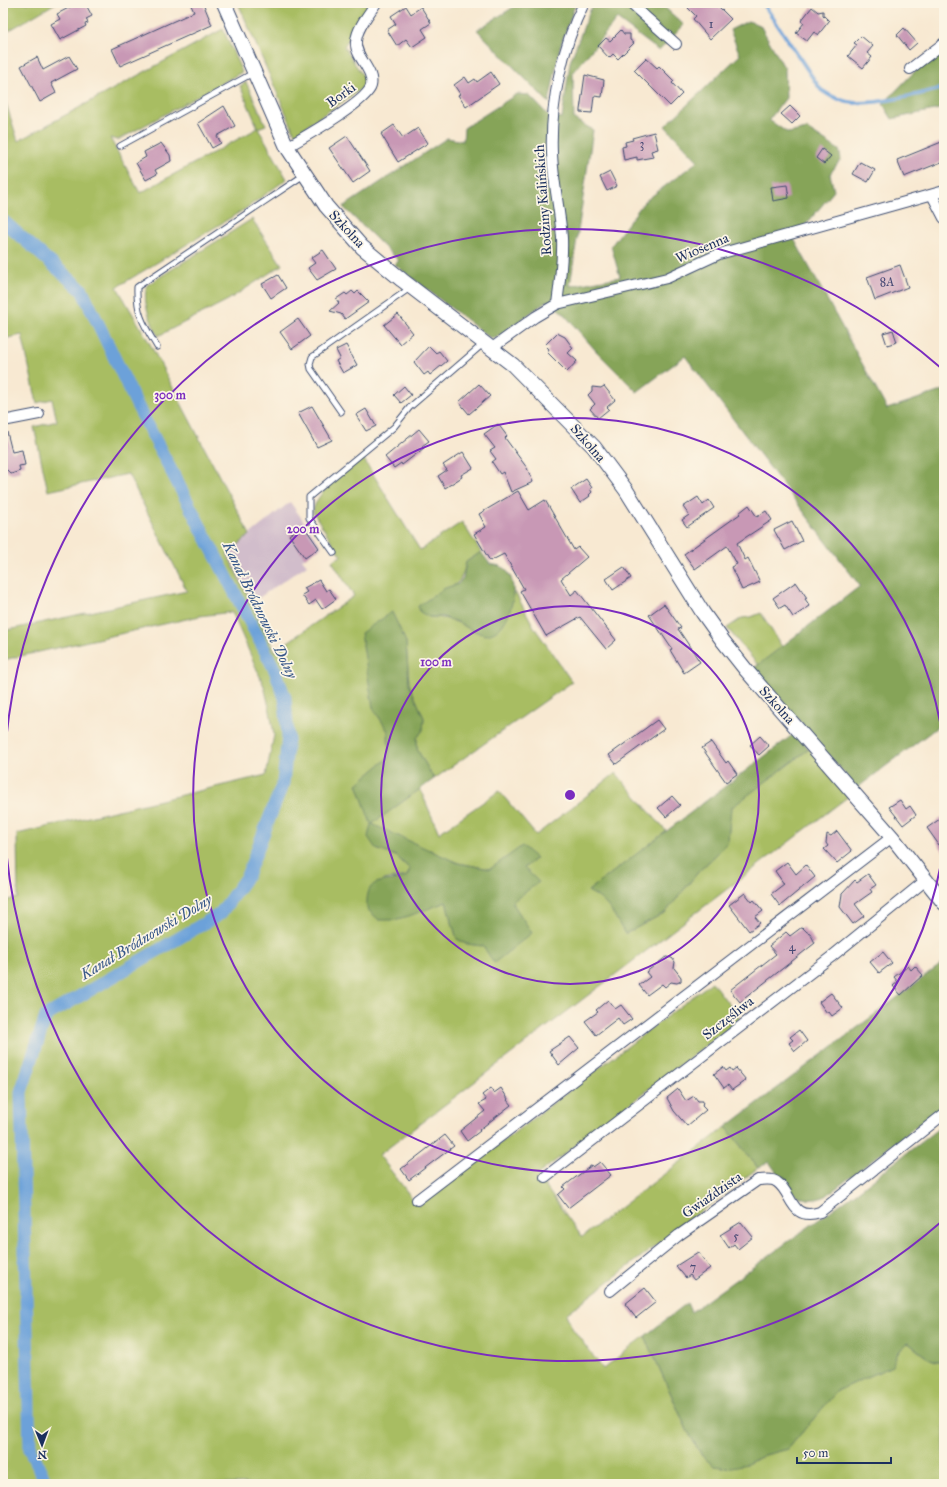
<svg xmlns="http://www.w3.org/2000/svg" width="947" height="1487" viewBox="0 0 947 1487" font-family="'IM FELL Great Primer',serif">
<style>
.industrial{fill:#d1bdcb}
.green{fill:#a8bd62;stroke:#627660;fill-rule:evenodd}
.forest{fill:#86a458;stroke:#506a5b}
.lines{fill:none;stroke-linecap:round;stroke-linejoin:round}
.stream{stroke:#6ca1d9;stroke-width:4}
.canal{stroke:#6ca1d9;stroke-width:13}
.building{fill:#c898b5}
.lane-casing{stroke:#3c4b6f;stroke-width:7}
.street-casing{stroke:#3c4b6f;stroke-width:12}
.secondary-casing{stroke:#3c4b6f;stroke-width:16}
.lane{stroke:#fff;stroke-width:5}
.street{stroke:#fff;stroke-width:10}
.secondary{stroke:#fff;stroke-width:14}
.ring{fill:none;stroke:#7b2cbf;stroke-width:2}
.labels{text-anchor:middle;dominant-baseline:central;stroke-width:3.5;stroke-linejoin:round;paint-order:stroke}
.number-label{font-size:12px;fill:#464974}
.street-label{font-size:14px;fill:#1b2f5e;stroke:#fcf5e5}
.water-label{font-size:15px;font-style:italic;fill:#375789;stroke:#fcf5e5}
.centre{fill:#7b2cbf;stroke:#fcf5e5;stroke-width:2}
.ring-label{font-size:12px;text-anchor:middle;font-weight:bold;fill:#7b2cbf;stroke:#fcf5e5;stroke-width:3.5;stroke-linejoin:round;paint-order:stroke}
</style>
<rect width="100%" height="100%" fill="#fcf5e5"/>
<filter id="ink" filterUnits="userSpaceOnUse"><feTurbulence type="fractalNoise" baseFrequency=".025" numOctaves="2"/><feDisplacementMap in="SourceGraphic" scale="8" xChannelSelector="R" yChannelSelector="G"/><feConvolveMatrix kernelMatrix="1 2 1 2 8 2 1 2 1" color-interpolation-filters="sRGB"/></filter>
<filter id="wash" filterUnits="userSpaceOnUse"><feTurbulence type="fractalNoise" baseFrequency=".012" numOctaves="4" result="noise"/><feDisplacementMap in="SourceGraphic" scale="16" xChannelSelector="R" yChannelSelector="G"/><feGaussianBlur stdDeviation="0.9" result="paint"/><feColorMatrix in="noise" values="0 0 0 0 0 0 0 0 0 0 0 0 0 0 0 0 0 1.4 0 .05"/><feComposite in="paint" operator="in"/></filter>
<g filter="url(#wash)">
<rect width="100%" height="100%" fill="#f8e9d2"/>
<path class="industrial" d="M290,502L322,547L302,559L307,565L251,603L227,553Z"/>
<g class="green">
<path d="M3,3H56L3,34Z"/>
<path d="M238,3H369L344,47L365,79L364,87L295,134Z"/>
<path d="M223,29L242,72L118,140L110,138L140,193L258,128L240,86L246,82L266,125L258,128L287,179L245,209L117,287L149,342L250,535L227,554L275,651L354,596L332,561L341,556L313,512C316,490 346,472 363,458L420,550L462,522L481,552L466,562C460,590 454,583 433,596L429,617C446,617 457,621 471,630L506,620L515,592L534,627L572,682L434,779L417,749V738L423,730L424,718L409,684L406,642L373,708L388,731L389,757L358,784L372,824L420,789L439,833L499,791L536,835L616,773L667,832L588,891L601,898L613,912L625,934L666,912L699,871L721,850L729,831L730,808L809,749L849,796L379,1155L418,1206L712,982L740,1019L537,1175L582,1237L726,1127L758,1168L566,1314L572,1328L603,1369L645,1336L687,1430L702,1456L714,1466L747,1464L765,1455L788,1449L837,1391L891,1366L898,1352L908,1343C918,1350 931,1365 944,1360V1484H3V901L18,898L17,834L266,775L274,735L270,711L264,686L232,612L200,616L3,660V631L187,591L128,474L48,491L34,427L57,421L52,399L37,403L22,335L3,339V94L18,141ZM376,849L431,850L439,856L458,863L490,869L536,858L524,868L512,902L483,946L467,944L457,939L446,902L394,920L383,880L407,876L410,869L396,856Z"/>
<path d="M252,219L282,265L228,300L158,336C150,318 142,304 147,285Z"/>
<path d="M761,613L782,647L758,665L727,628L742,618L751,617Z"/>
</g>
<g class="forest">
<path d="M520,3H576L560,47L549,103L477,30Z"/>
<path d="M595,3H660L684,25L659,51L617,19L573,73L574,119L593,130L570,286L620,277L611,246L644,202L698,161L665,126L740,55L730,30L748,21L760,25L785,69L786,98L769,120L788,133L807,129L839,150L841,159L830,174L834,191L794,239L887,409L944,390V722L857,788L754,668L860,586L685,356L637,392L597,352L562,312L547,301L496,338H490L394,264L399,261L343,207L447,138L463,141L464,128L517,94L529,95L548,115L562,118L570,62L590,10Z"/>
<path d="M944,46V108L892,119L883,104L918,68Z"/>
<path d="M481,552L490,564C493,565 499,565 502,567C521,578 513,616 499,629C495,633 490,634 485,635L471,630L458,622L443,617H429L420,612L418,606L445,588L458,584L463,578L466,562Z"/>
<path d="M392,612L406,642L409,684L424,718L423,730L417,738V749L434,779L372,824L458,863L490,869L522,846L536,858L524,868L539,882L512,902L532,933L494,963L483,946L467,944L457,939L446,902L409,916L394,920H379L367,909C365,872 385,886 407,876L410,869L396,856L376,849L368,837L371,824L357,784L389,757L388,731L373,708L361,633Z"/>
<path d="M795,733L809,749L731,808L728,841L721,850L699,871L666,912L625,934C614,915 608,901 588,891Z"/>
<path d="M944,962V1105L826,1196C796,1209 784,1182 769,1162L758,1168L726,1127Z"/>
<path d="M944,1124V1360C931,1365 918,1349 908,1343L898,1352L892,1366L837,1391L788,1449L765,1455L747,1464L727,1468L714,1466L702,1456L687,1430L645,1336L687,1303L691,1312L858,1191Z"/>
</g>
<g class="lines">
<path class="stream" d="M763,3L821,90C831,97 842,102 855,103C884,103 916,95 944,88"/>
<path class="canal" d="M3,221L82,290L136,403L275,670L285,698L288,737L283,783L247,876L220,914L46,1016L21,1092L30,1450L47,1484"/>
</g>
<g id="blocks">
<g class="building">
<path d="M78,3H85L92,16L86,19L88,23L85,24L86,26L60,40L51,24L60,19L57,14Z"/>
<path d="M190,3H203L212,25L120,66L112,49L194,12Z"/>
<path d="M693,3H715L731,19L710,39L693,19L696,16L688,8Z"/>
<path d="M406,6L411,14L421,7L431,23L422,29L427,37L412,47L406,39L397,46L387,30L396,24L391,16Z"/>
<path d="M812,7L818,12L823,11V15L829,21L818,35L814,32L807,41L796,33L804,23L801,21Z"/>
<path d="M904,28L917,43L909,50L897,35Z"/>
<path d="M621,30L624,34H630V40L634,43L618,59L613,54L609,58L598,46L606,38L610,41Z"/>
<path d="M861,36L873,46L867,53L872,57L863,68L848,56L857,45L854,43Z"/>
<path d="M69,56L77,69L51,83L56,93L40,102L21,66L37,57L43,70Z"/>
<path d="M646,58L657,68L659,66L674,81L672,83L682,94L670,106L634,70Z"/>
<path d="M491,72L499,84L466,107L458,95L460,94L454,85L465,77L469,83L475,79L477,82Z"/>
<path d="M585,75L604,80L602,97L594,96L592,113L580,112V110Z"/>
<path d="M224,106L235,126L217,136L221,143L212,148L198,123Z"/>
<path d="M790,106L800,116L792,124L781,114Z"/>
<path d="M394,125L403,138L418,128L428,143L398,162L381,134Z"/>
<path d="M654,132L658,149L651,151L653,157L637,160V157L624,160L622,147L626,146L625,142L633,140L632,138Z"/>
<path d="M347,136L370,171L353,183L329,148Z"/>
<path d="M944,141V161L904,177L897,160Z"/>
<path d="M161,143L170,155L171,161L155,170L157,174L146,180L136,163L146,157L144,152Z"/>
<path d="M822,149L831,156L824,164L816,158Z"/>
<path d="M860,162L875,170L868,182L853,174Z"/>
<path d="M610,172L617,186L607,191L600,177Z"/>
<path d="M787,185L789,198L773,201L771,187Z"/>
<path d="M323,250L336,269L317,280L308,268L315,263L311,258Z"/>
<path d="M900,265L908,287L875,300L867,277Z"/>
<path d="M278,275L286,288L271,298L262,284Z"/>
<path d="M352,291L355,294L358,291L369,302L345,319L341,314L330,311L339,303L336,299L345,293L347,295Z"/>
<path d="M398,314L413,333L400,344L384,325Z"/>
<path d="M298,319L310,336L292,349L280,332Z"/>
<path d="M893,330L897,342L887,345L883,333Z"/>
<path d="M557,333L565,337L573,348L568,353L577,361L567,372L547,352L549,349L545,345Z"/>
<path d="M346,345L357,365L343,373L336,361L340,358L336,350Z"/>
<path d="M429,346L436,353L439,351L447,361L430,375L428,372L424,375L414,362Z"/>
<path d="M479,384L490,396L469,414L459,402Z"/>
<path d="M404,386L411,395L401,403L394,395Z"/>
<path d="M604,386L615,400L607,407L609,409L598,418L590,409L595,404L588,395L592,391V387L601,388Z"/>
<path d="M312,406L332,440L317,447L298,413Z"/>
<path d="M366,409L376,426L366,431L356,415Z"/>
<path d="M498,424L507,436L505,438L527,468L533,482L511,492L503,472L500,474L492,462L496,459L490,451L495,448L484,434Z"/>
<path d="M419,429L429,441L422,446L424,448L402,465L401,463L394,468L385,457Z"/>
<path d="M7,432L12,452L22,450L25,465L19,466L20,471L11,474L7,470L3,471V433Z"/>
<path d="M463,452L473,468L461,475L462,477L445,488L438,476L447,470L443,465Z"/>
<path d="M586,479L592,488L590,489L592,492L589,495L590,496L580,503L571,489Z"/>
<path d="M518,491L529,510L545,500L574,550L578,547L587,557L561,579L571,595L577,590L616,640L606,649L580,617L546,636L520,591L524,589L504,554L490,561L474,534L486,527L479,514Z"/>
<path d="M698,497L703,505L709,500L714,508L687,527L682,520L689,515L683,507Z"/>
<path d="M749,505L757,517L766,511L772,520L737,543L745,560L748,558L760,582L742,590L731,567L737,564L727,546L695,569L684,554L740,514L739,513Z"/>
<path d="M792,521L802,541L785,550L774,530Z"/>
<path d="M303,525L319,548L305,558L289,535Z"/>
<path d="M624,567L631,578L613,590L606,579Z"/>
<path d="M319,580L326,591L329,589L336,599L322,609L316,600L309,605L302,595L307,592L304,588Z"/>
<path d="M796,582L807,598L805,599L810,606L793,617L785,605L780,608L773,598Z"/>
<path d="M664,604L681,628L678,629L700,662L684,673L670,650L672,649L649,615Z"/>
<path d="M657,720L664,729L616,764L609,755Z"/>
<path d="M760,736L769,746L759,755L750,745Z"/>
<path d="M711,742L726,763L728,761L737,774L726,782L702,748Z"/>
<path d="M672,796L680,805L666,817L658,808Z"/>
<path d="M900,800L906,809L910,806L916,815L903,825L889,807Z"/>
<path d="M944,816V852L927,828Z"/>
<path d="M837,831L852,851L837,863L824,849L828,846L826,843L827,834L831,836Z"/>
<path d="M787,862L796,874L806,865L815,877L780,906L771,894L784,884L775,871Z"/>
<path d="M868,874L876,885L870,889L872,892L855,904L864,916L853,924L840,907L842,894L855,880L857,882Z"/>
<path d="M745,893L752,902L754,900L763,911L755,917L760,923L749,931L729,905Z"/>
<path d="M802,927L807,932L810,933L815,943L740,1002L730,990L776,954L769,946L786,932L790,936Z"/>
<path d="M883,952L892,963L879,973L870,962Z"/>
<path d="M666,957L672,958L675,962L674,968L681,977V981L677,983L671,982L665,987L662,984L647,995L639,985L650,977L646,972Z"/>
<path d="M908,966L911,970L915,966L923,975L901,995L893,986L898,982L894,977Z"/>
<path d="M831,993L843,1008L832,1016L829,1012L827,1013L819,1002Z"/>
<path d="M608,1000L615,1009L621,1005L632,1019L623,1025L618,1018L596,1035L585,1021L598,1012L596,1010Z"/>
<path d="M799,1030L807,1041L795,1051L789,1043L793,1040L790,1037Z"/>
<path d="M570,1037L579,1048L559,1065L549,1051Z"/>
<path d="M723,1067L726,1071L730,1068L732,1071L736,1068L746,1080L732,1090L728,1085L724,1088L714,1074Z"/>
<path d="M491,1088L494,1093L501,1088L508,1099L507,1100L511,1105L479,1130L480,1131L467,1141L460,1131L485,1111L479,1104L486,1100L482,1095Z"/>
<path d="M678,1089L686,1101L694,1096L698,1101H703L702,1106L706,1110L687,1126L674,1111L667,1098Z"/>
<path d="M445,1135L454,1146L409,1180L401,1169Z"/>
<path d="M600,1162L611,1175L568,1208L558,1195L565,1189L563,1187L592,1165L593,1167Z"/>
<path d="M741,1222L753,1237L738,1249L734,1244L729,1248L720,1235Z"/>
<path d="M698,1252L710,1268L694,1280L690,1275L686,1278L676,1266Z"/>
<path d="M645,1288L656,1302L636,1318L625,1304Z"/>
</g>
</g>
</g>
<g filter="url(#ink)">
<use href="#blocks" fill-opacity="0" stroke="#3c4b6f" stroke-width="1"/>
<g class="lines">
<g class="lane-casing">
<g id="lane">
<path d="M120,146L253,73"/>
<path d="M157,347C144,325 136,314 137,287L304,175"/>
<path d="M341,412L311,369L310,364L312,357L410,288"/>
<path d="M334,553L309,518V497L394,427L410,407L483,344"/>
</g>
</g>
<g class="street-casing">
<g id="street">
<path d="M630,3L676,44"/>
<path d="M910,69L944,43"/>
<path d="M287,147C304,137 367,102 371,86C375,70 354,57 356,41C357,28 369,14 376,3"/>
<path d="M932,195L944,218"/>
<path d="M557,304C560,282 563,260 562,238C560,210 553,182 552,153C550,104 562,47 584,3"/>
<path d="M492,348L535,317L557,304L667,278L719,254L944,191"/>
<path d="M3,421L39,414"/>
<path d="M545,1177L831,957L926,880"/>
<path d="M417,1200L892,837"/>
<path d="M610,1291L679,1235L758,1180C764,1180 772,1178 777,1182C793,1193 790,1222 820,1212L944,1114"/>
</g>
</g>
<g class="secondary-casing">
<path id="secondary" d="M224,3L287,147L326,206L362,247L402,280L513,365L594,447L626,490L703,613L723,641L746,670L892,837L944,903"/>
</g>
<use href="#lane" class="lane"/>
<use href="#street" class="street"/>
<use href="#secondary" class="secondary"/>
</g>
</g>
<g class="ring">
<circle cx="570" cy="795" r="189"/>
<path d="M944 844A377 377 0 1 1 944 746"/>
<path d="M941 1222A566 566 0 1 1 941 368"/>
</g>
<g class="labels">
<g class="number-label">
<text x="711" y="24">1</text>
<text x="642" y="144">3</text>
<text x="887" y="282">8A</text>
<text x="792" y="947">4</text>
<text x="736" y="1236">5</text>
<text x="693" y="1267">7</text>
</g>
<g class="street-label">
<text transform="translate(341 95) rotate(-36)">Borki</text>
<text transform="translate(543 200) rotate(-94)">Rodziny Kalińskich</text>
<text transform="translate(347 229) rotate(47)">Szkolna</text>
<text transform="translate(702 248) rotate(-23)">Wiosenna</text>
<text transform="translate(588 443) rotate(49)">Szkolna</text>
<text transform="translate(777 705) rotate(48)">Szkolna</text>
<text transform="translate(728 1018) rotate(-38)">Szczęśliwa</text>
<text transform="translate(712 1195) rotate(-35)">Gwiaździsta</text>
</g>
<g class="water-label">
<text transform="translate(260 610) rotate(64)">Kanał Bródnowski Dolny</text>
<text transform="translate(146 937) rotate(-31)">Kanał Bródnowski Dolny</text>
</g>
</g>
<circle cx="570" cy="795" r="6" class="centre"/>
<g class="ring-label">
<text x="170" y="399">300 m</text>
<text x="303" y="533">200 m</text>
<text x="436" y="666">100 m</text>
</g>
<rect width="947" height="1487" fill="none" stroke="#fcf5e5" stroke-width="16"/>
<g transform="translate(42 1445) rotate(179)" stroke="#fcf5e5" stroke-width="3" paint-order="stroke">
<path d="M0-3L7 15L0 10L-7 15Z" fill="#1b2f5e"/>
<text y="-6" font-size="11" font-weight="bold" text-anchor="middle" fill="#1b2f5e">N</text>
</g>
<path d="M797 1457v6h94v-6" fill="none" stroke="#1b2f5e" stroke-width="2"/>
<text x="803" y="1457" font-size="12" fill="#1b2f5e" stroke="#fcf5e5" stroke-width="3" paint-order="stroke">50 m</text>
</svg>
